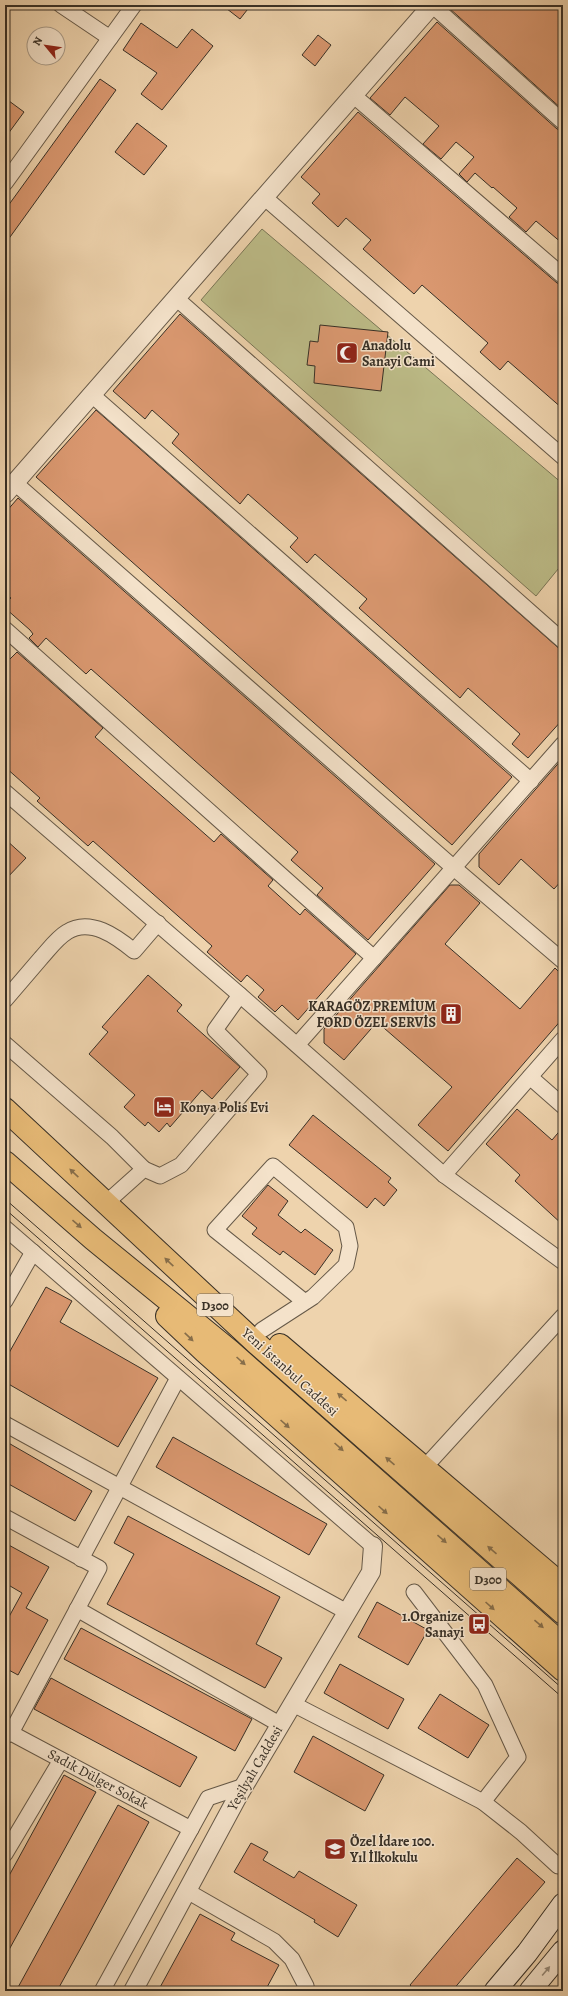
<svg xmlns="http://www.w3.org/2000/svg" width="568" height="1996" viewBox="0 0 568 1996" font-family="Alegreya,serif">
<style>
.green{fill:#bcbb87;stroke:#7a7656}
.building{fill:#da9870;stroke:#383026}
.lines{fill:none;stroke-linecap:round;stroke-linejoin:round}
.minor-casing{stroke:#665948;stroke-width:17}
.tertiary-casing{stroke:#665948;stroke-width:20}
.secondary-casing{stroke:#383026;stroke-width:23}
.trunk-casing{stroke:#383026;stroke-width:24}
.minor{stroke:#f4e2ca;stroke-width:15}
.tertiary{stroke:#f4e2ca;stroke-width:18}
.secondary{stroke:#f4e2ca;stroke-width:21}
.trunk{stroke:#e7ba76;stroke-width:22}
.tram{stroke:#383026;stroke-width:1}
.oneway{fill:#876e4a}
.oneway2{fill:#968978}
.labels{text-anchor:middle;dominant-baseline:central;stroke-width:3;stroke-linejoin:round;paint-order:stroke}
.shield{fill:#f4e2ca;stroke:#706557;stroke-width:1}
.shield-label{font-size:13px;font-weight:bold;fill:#383026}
.poi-label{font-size:14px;font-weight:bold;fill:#383026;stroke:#f4e2ca;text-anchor:start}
.street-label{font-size:14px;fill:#383026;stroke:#f4e2ca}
</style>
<rect width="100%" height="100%" fill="#eed3ad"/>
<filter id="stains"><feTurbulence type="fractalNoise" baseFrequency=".005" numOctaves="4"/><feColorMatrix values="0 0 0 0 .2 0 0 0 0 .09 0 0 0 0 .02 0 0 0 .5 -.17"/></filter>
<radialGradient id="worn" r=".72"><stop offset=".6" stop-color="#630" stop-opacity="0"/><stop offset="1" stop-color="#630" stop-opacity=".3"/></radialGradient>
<path class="green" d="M262,229L563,484V563L536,596L201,300Z"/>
<g class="building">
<path d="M222,5H251L240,19Z"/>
<path d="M452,5H563V110L449,8Z"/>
<path d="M437,22L557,129L563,131V244L536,221L526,232L509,217L517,208L493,187L492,188L475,173L467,182L459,174L474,157L456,142L441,159L423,144L439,126L405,97L390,115L370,98Z"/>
<path d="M141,23L177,48L192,29L213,46L162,110L141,94L157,73L123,50Z"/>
<path d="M318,35L331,45L315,66L302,55Z"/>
<path d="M100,79L116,90L5,244V210Z"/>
<path d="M5,98L24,112L5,138Z"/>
<path d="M358,112L557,283L563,285V409L508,361L500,370L480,352L488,343L422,285L414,294L363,249L371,240L346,218L338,227L312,203L320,194L301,177Z"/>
<path d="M137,123L167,146L144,175L115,152Z"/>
<path d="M180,314L563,652V719L528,758L512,744L520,734L468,688L460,698L359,608L367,599L315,554L307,563L290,547L298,538L248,494L240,504L172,443L179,434L152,410L145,419L113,391Z"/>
<path d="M320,325L388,332L381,391L314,383L315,366L307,365L310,341L318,342Z"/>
<path d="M96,410L512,777L452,845L36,477Z"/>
<path d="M18,498L435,864L368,940L317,895L323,888L291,860L298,852L91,669L86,674L46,638L38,647L29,638L33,634L30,630L5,608V604L11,598L5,593V513Z"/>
<path d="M17,652L103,728L95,737L214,842L221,834L273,880L268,886L300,915L305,909L356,954L298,1020L282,1005L275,1012L258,997L264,990L247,975L241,982L207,952L212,946L93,841L88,846L37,801L40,798L5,767V655L10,659Z"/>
<path d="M563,758V879L554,889L521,859L499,885L479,867V854Z"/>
<path d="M5,839L26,858L5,880Z"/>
<path d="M450,885H459L480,903L445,944L520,1009L555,968L563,976V1018L448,1151L418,1125L452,1087L377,1022L344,1060L324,1043V1029Z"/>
<path d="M148,975L182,1005L177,1011L240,1067L212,1099L202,1090L170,1127L167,1123L159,1132L148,1122L145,1126L124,1107L135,1095L89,1054L108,1032L102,1027Z"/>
<path d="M517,1109L552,1140L563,1127V1225L515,1181L520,1175L486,1144Z"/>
<path d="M313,1115L391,1178L388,1182L397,1190L384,1206L375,1198L367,1208L289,1145Z"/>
<path d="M268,1185L288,1201L278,1215L301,1233L305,1229L333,1250L315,1275L283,1251L280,1255L252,1234L257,1228L242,1216Z"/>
<path d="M46,1287L72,1301L60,1322L158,1378L118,1447L5,1382V1360Z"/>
<path d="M173,1437L327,1524L309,1555L156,1467Z"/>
<path d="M5,1441L92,1491L75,1521L5,1482Z"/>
<path d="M128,1516L280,1597L256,1644L282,1658L265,1688L107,1604L134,1554L114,1543Z"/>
<path d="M5,1543L49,1567L26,1608L48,1620L18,1675L5,1668V1624L22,1593L5,1583Z"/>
<path d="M377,1602L428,1630L408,1665L358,1637Z"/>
<path d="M81,1628L252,1719L235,1751L64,1659Z"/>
<path d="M340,1664L404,1699L388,1729L324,1693Z"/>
<path d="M51,1678L197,1757L180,1787L34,1709Z"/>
<path d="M440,1694L489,1725L468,1758L418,1728Z"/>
<path d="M313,1736L384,1775L365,1811L294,1772Z"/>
<path d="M64,1775L96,1792L5,1957V1883Z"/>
<path d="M118,1805L149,1822L83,1944L57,1991H16Z"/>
<path d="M251,1843L268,1852L263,1860L294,1878L299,1871L357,1905L338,1937L314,1922L315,1920L234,1872Z"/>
<path d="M517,1858L545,1882L452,1991H416L410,1985Z"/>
<path d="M200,1914L235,1933L231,1940L279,1965L265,1991H158Z"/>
</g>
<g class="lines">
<g class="minor-casing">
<g id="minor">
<path d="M61,5L110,38"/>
<path d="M432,5L563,122"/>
<path d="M353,95L563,276"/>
<path d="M5,183L134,5"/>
<path d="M264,197L563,457"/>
<path d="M176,298L563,641"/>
<path d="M92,395L531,781"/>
<path d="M15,483L454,868L563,961"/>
<path d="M5,629L374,958"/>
<path d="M5,792L240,995L444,1175L563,1262"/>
<path d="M5,1000C17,986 29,972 41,958C50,948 57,938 67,932C90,917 117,937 134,951L158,923"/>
<path d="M5,1044L112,1137L144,1169"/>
<path d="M297,1045L563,744"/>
<path d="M530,1077L563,1106"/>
<path d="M444,1175L563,1039"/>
<path d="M106,1203L144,1169L160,1176L181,1165L259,1074L215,1030L240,995"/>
<path d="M5,1228L373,1546"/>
<path d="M5,1301L33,1252"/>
<path d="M262,1330L313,1297L346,1265L350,1246L346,1227L273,1166L215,1230L305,1302"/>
<path d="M5,1424L347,1612"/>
<path d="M425,1467L563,1316"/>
<path d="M5,1517L99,1568L11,1733"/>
<path d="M81,1559L178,1378"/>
<path d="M77,1609L281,1725"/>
<path d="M293,1704L483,1802L518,1757L485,1685L414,1592"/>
<path d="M5,1736L11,1733L191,1829"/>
<path d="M483,1802L521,1832L558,1866"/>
<path d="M5,1854L61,1760"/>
<path d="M187,1891L274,1941L292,1959L306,1986L307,1991"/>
<path d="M102,1991L208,1798L244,1786"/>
</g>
</g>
<g class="tertiary-casing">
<g id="tertiary">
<path d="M5,494L432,5"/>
<path d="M133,1991L238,1796L371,1572L373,1546"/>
</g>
</g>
<g class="secondary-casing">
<g id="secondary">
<path d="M495,1991L527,1953L563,1904"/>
<path d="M530,1991L563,1951"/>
</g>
</g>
<g class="trunk-casing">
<g id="trunk">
<path d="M5,1109L255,1342L563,1613"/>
<path d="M5,1162L93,1239L229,1350L563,1645"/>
<path d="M167,1316L205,1352L563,1670"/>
<path d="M280,1345L563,1586"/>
</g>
</g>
<use href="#minor" class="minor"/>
<use href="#tertiary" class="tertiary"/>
<use href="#secondary" class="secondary"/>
<use href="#trunk" class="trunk"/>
<g class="tram">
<path d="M5,1199L563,1689"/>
<path d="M5,1209L563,1698"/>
</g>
</g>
<defs><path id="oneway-solid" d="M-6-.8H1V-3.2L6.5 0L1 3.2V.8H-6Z"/></defs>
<g class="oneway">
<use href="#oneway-solid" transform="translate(74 1173) rotate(-137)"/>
<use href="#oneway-solid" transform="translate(77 1224) rotate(41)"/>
<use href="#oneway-solid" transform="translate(169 1262) rotate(-137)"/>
<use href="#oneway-solid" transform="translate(189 1337) rotate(44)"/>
<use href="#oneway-solid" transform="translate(241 1361) rotate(42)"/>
<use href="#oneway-solid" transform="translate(342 1397) rotate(-140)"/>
<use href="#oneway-solid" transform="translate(285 1424) rotate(42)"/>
<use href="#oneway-solid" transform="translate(339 1447) rotate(42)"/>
<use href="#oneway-solid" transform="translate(390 1461) rotate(-139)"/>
<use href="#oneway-solid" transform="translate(383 1510) rotate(42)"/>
<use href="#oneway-solid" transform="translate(442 1539) rotate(41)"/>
<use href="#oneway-solid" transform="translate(492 1550) rotate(-139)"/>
<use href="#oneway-solid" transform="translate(490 1606) rotate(42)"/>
<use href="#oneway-solid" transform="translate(539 1624) rotate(41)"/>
</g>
<use class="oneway2" href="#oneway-solid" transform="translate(546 1971) rotate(-50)"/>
<defs>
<g id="mosque-square" transform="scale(1.15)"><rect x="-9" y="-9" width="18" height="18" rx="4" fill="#8f2418" stroke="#f4e2ca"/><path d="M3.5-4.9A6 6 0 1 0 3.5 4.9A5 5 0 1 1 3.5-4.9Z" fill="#fff"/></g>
<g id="building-square" transform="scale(1.15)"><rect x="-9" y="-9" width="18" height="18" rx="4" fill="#8f2418" stroke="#f4e2ca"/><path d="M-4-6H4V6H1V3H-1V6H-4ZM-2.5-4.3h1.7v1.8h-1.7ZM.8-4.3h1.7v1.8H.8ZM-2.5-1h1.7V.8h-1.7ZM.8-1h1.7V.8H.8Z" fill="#fff"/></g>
<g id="hotel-square" transform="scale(1.15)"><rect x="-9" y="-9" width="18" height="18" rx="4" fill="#8f2418" stroke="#f4e2ca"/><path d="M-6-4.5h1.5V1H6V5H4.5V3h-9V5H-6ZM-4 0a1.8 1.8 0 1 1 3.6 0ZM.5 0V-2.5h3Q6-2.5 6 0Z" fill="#fff"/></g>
<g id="bus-square" transform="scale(1.15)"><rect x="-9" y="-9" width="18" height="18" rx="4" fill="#8f2418" stroke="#f4e2ca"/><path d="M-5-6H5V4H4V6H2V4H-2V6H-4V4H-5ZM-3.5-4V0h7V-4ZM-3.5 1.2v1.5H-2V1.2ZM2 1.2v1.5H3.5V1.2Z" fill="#fff"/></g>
<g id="school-square" transform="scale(1.15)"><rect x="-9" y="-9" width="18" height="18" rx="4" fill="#8f2418" stroke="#f4e2ca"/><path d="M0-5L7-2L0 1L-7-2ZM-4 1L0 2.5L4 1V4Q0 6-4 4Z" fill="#fff"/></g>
</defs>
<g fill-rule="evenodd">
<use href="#mosque-square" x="347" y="353"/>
<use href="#building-square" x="451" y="1014"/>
<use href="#hotel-square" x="164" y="1107"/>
<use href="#bus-square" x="479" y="1624"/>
<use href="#school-square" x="335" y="1849"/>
</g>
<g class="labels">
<g class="shield">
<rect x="197" y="1294" width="36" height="22" rx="3"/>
<rect x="470" y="1568" width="36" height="22" rx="3"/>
</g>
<g class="shield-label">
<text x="215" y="1305">D300</text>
<text x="488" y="1579">D300</text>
</g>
<g class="poi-label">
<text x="362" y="345">Anadolu<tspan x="362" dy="16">Sanayi Cami</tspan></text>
<text x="436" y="1006" text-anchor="end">KARAGÖZ PREMİUM<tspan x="436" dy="16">FORD ÖZEL SERVİS</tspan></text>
<text x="180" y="1107">Konya Polis Evi</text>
<text x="464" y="1616" text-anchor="end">1.Organize<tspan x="464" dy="16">Sanayi</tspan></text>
<text x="350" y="1841">Özel İdare 100.<tspan x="350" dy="16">Yıl İlkokulu</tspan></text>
</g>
<g class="street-label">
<text transform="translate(290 1372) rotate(42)">Yeni İstanbul Caddesi</text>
<text transform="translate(255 1768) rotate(-60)">Yeşilyalı Caddesi</text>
<text transform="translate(98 1779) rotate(28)">Sadık Dülger Sokak</text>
</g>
</g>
<rect width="568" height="1996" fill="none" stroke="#eed3ad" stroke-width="20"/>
<rect x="6" y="6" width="556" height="1984" fill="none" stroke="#383026" stroke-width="2"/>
<rect x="10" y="10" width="548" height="1976" fill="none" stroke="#383026"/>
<g transform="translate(46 46) rotate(299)"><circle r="19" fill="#f4e2ca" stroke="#a99b88"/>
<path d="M0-3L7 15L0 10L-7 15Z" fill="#8f2418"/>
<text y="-6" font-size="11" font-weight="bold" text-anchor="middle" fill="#383026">N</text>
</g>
<rect width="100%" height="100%" filter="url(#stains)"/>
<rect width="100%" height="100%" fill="url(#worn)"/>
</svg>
